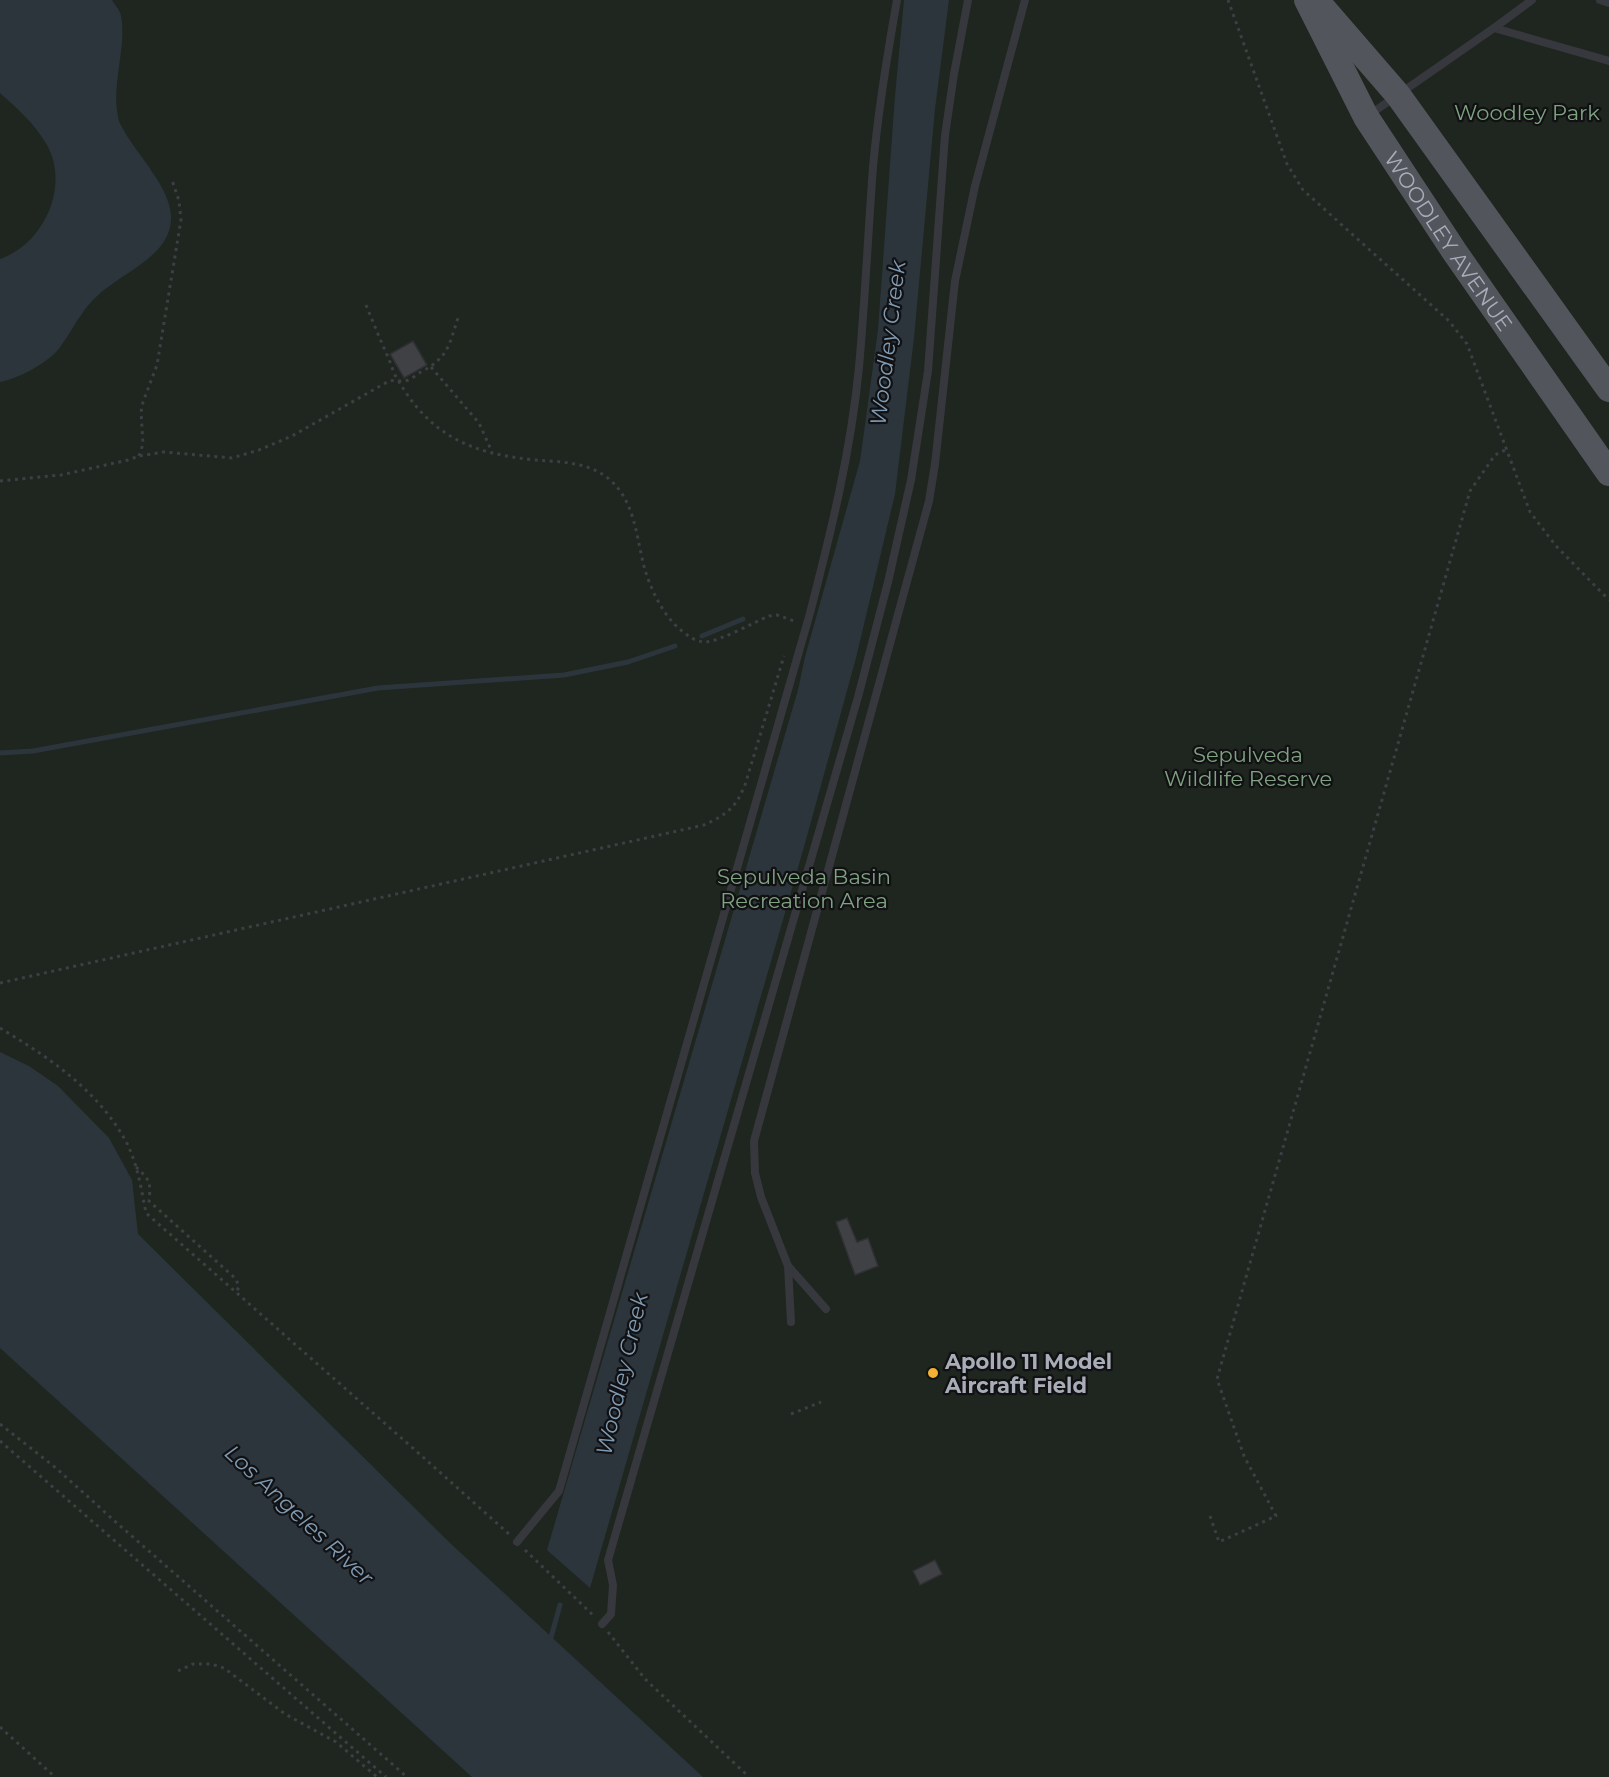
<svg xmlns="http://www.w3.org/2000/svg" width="1609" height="1777" viewBox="0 0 1609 1777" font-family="Montserrat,sans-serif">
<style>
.green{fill:#1e261f}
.water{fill:#2c353c}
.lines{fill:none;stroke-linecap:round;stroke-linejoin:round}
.stream{stroke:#2c353c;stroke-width:5}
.building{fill:#404145;stroke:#303034;stroke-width:1.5}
.path{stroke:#3d3f44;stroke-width:3;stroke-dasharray:3 4.5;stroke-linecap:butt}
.lane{stroke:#37383d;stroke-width:8}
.primary{stroke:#53555c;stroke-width:26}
.poi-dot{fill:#f2b134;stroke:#111113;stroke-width:2}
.labels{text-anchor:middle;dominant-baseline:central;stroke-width:4.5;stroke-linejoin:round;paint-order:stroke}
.park-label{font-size:21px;fill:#7fa381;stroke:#111113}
.street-label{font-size:21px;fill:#a8adb8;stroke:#111113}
.poi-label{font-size:21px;font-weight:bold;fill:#a8adb8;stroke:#111113;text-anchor:start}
.water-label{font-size:22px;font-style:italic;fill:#7f9bb3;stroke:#111113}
</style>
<rect width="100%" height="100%" fill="#161618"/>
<rect class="green" x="0" y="0" width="1609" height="1777"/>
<g class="water">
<path d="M0,0H112C115,5 120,10 121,16C127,46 111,86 118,116C118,121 121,125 123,129C137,155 170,187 171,216C173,256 120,273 96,297C84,308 76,323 67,337C63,342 60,348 56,352C42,366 19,378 0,382V259C44,244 70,186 47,145C35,124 18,109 0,93Z"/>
<path d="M904,0H949L935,109L914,338L895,494L856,658L804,847L590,1588L547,1550L798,690L805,657L860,461L878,330L895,96Z"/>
<path d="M0,1052L29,1066L58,1086L109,1138L132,1180L138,1234L450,1543L703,1777H472L0,1348Z"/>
</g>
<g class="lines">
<g class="stream">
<path d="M702,636L743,619"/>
<path d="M0,753L33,751L378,688L564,675L628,662L675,646"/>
<path d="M550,1641L560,1605"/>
</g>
</g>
<g class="building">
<path d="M413,341L427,365L404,378L390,354Z"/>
<path d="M847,1218L857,1242L868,1238L878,1266L855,1275L836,1222Z"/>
<path d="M935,1560L942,1574L920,1585L913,1571Z"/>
</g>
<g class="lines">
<g class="path">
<path d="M1228,0L1287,164L1303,190L1449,321L1467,344L1530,512L1556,546L1609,600"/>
<path d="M366,305C373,322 380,339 387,355C391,363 393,373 398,380C431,437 473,454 536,460C561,462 589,462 609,479C636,502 636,538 645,570C652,592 664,617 682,631C690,637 696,642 706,642C720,641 755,622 769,616L777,615L794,621"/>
<path d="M431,367L479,423L492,452"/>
<path d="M139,456L143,444L141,412L143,402L157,365L181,220L179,201L172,180"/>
<path d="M0,481L61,475L128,460L139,456L164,452L232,458L259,450L292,436L389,381C394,380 399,381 404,381C409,381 416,375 421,372C448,358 449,345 458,318"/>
<path d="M0,983L704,825C727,814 735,809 745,785L784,656"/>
<path d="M0,1028C48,1057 95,1088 124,1138C137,1160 141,1188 146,1213L415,1450L510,1535"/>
<path d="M136,1167C150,1180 151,1182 149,1201L236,1279L239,1287L236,1292"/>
<path d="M791,1414L821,1402"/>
<path d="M0,1424L56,1468L118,1524L407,1777"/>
<path d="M0,1441L386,1777"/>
<path d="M1210,1516L1219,1542L1276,1516L1244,1456L1217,1379L1470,491L1495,455L1507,449"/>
<path d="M525,1550L594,1616"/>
<path d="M608,1632L645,1679L749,1777"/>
<path d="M178,1671L193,1664H211L224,1668L285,1714L336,1742L377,1777"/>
<path d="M0,1727L55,1777"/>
</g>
<g class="lane">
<path d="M1600,0L1609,3"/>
<path d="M1494,28L1609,61"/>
<path d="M1369,115L1494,28L1532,0"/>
<path d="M788,1266L826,1309"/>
<path d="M791,1322L788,1266L761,1197L755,1173L754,1141L929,501L935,464L955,281L975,186L1025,0"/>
<path d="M517,1542L559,1491L810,613C831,532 851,451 859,367C865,301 868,234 873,167C878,111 887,56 897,0"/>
<path d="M602,1624L611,1614L613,1585L608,1560L858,697L888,582L911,480L928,371L945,135L954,74L968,0"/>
</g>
<g class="primary">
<path id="s1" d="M1307,0L1366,117L1454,251L1609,473"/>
<path d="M1321,6L1398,95L1609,389"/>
</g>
</g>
<circle class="poi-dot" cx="933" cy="1373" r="6"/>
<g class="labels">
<g class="park-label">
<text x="1527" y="112">Woodley Park</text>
<text x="1248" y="754">Sepulveda<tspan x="1248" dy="24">Wildlife Reserve</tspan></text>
<text x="804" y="876">Sepulveda Basin<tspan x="804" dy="24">Recreation Area</tspan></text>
</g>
<g class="street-label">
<text stroke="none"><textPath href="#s1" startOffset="280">WOODLEY AVENUE</textPath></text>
</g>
<g class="poi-label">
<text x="945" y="1361">Apollo 11 Model<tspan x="945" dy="24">Aircraft Field</tspan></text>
</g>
<g class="water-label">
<text transform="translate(888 343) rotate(-83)">Woodley Creek</text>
<text transform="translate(622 1374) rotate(-77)">Woodley Creek</text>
<text transform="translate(299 1515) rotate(43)">Los Angeles River</text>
</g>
</g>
</svg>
